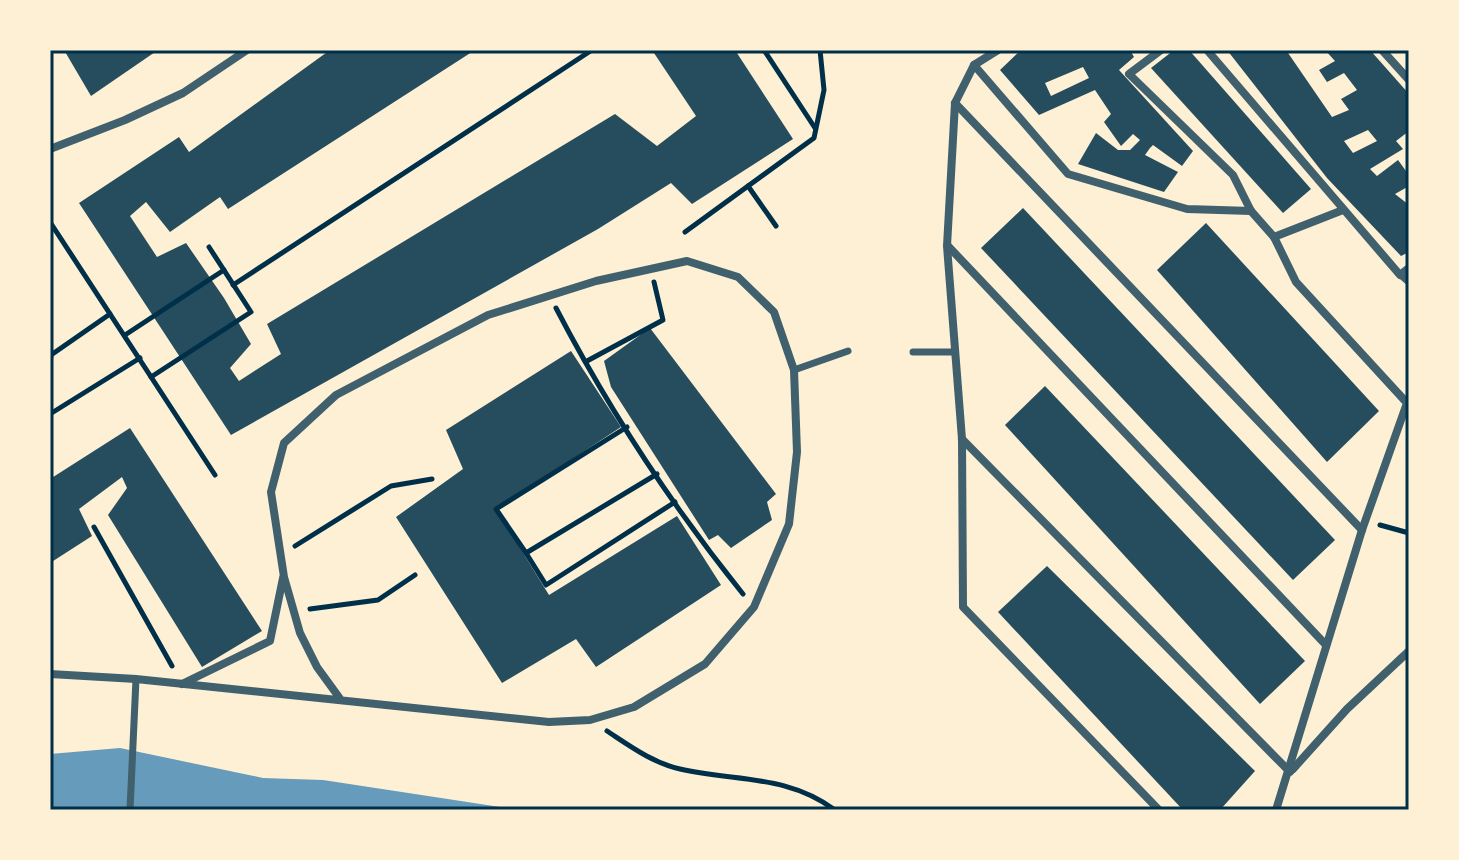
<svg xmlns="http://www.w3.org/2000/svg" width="1459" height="860" viewBox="0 0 1459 860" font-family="Bitter,serif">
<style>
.water{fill:#669bbc}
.building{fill:#264d5e;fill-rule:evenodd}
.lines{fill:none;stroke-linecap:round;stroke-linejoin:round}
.path{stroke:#003049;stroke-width:5}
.service{stroke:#3f606c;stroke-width:6}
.pedestrian{stroke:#3f606c;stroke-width:7}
.minor{stroke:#3f606c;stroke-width:8}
.neatline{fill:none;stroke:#003049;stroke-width:3}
</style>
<rect width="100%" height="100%" fill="#fdf0d5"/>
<path class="water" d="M120,748L263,778L323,780L519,810H50V754Z"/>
<g class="building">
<path d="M64,50H158L91,96Z"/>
<path d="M330,50H475L228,209L220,197L170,232L146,202L130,216L157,257L186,243L224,298L251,344L230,368L239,381L281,354L267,324L615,114L657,146L696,116L652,50H735L793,139L692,204L671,183L598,229L231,435L79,203L179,137L189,152Z"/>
<path d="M1021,50H1130L1134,57L1119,70L1193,151L1182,166L1153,145L1150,148L1145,155L1178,172L1164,192L1078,164L1096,133L1118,150H1130L1140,140L1133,134L1121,146L1104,122L1111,114L1095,90L1039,115L1000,70ZM1083,67L1089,78L1051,96L1045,83Z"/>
<path d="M1174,50H1189L1311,189L1283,213L1151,68Z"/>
<path d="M1227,50H1286L1332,117L1349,110L1341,99L1357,90L1344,73L1327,82L1319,70L1335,61L1325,50H1370L1409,94V131L1396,141L1403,149L1370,169L1377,176L1398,160L1406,171L1409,169V186L1395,194L1409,205V252L1401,256L1327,178ZM1368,130L1377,141L1353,153L1344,141Z"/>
<path d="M1023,208L1335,540L1293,580L981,248Z"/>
<path d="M1206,223L1379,411L1327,462L1157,270Z"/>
<path d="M650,328L776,494L767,502L772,520L731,548L718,535L709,540L611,387L604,361Z"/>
<path d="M571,351L621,427L496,509L549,595L677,516L721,585L596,667L576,639L502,683L396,517L463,469L446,430Z"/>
<path d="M1045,386L1305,661L1260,704L1005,425Z"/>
<path d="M130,428L262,631L202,667L108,515L127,488L122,477L79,509L92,536L50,563V479Z"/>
<path d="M1047,566L1255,771L1220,810H1183L998,612Z"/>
</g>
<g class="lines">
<g class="path">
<path d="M764,50L815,128"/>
<path d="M748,186L776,226"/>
<path d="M50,222L215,475"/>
<path d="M685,232L814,138L824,90L820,50"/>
<path d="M233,285L592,50"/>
<path d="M556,308C608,408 673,507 743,594"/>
<path d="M125,335L224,270"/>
<path d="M51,355L110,314"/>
<path d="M587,361L663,320L654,282"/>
<path d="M50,367L51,354"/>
<path d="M151,377L251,312L209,247"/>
<path d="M50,414L140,358"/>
<path d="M627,427L496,509L526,553L657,474"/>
<path d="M1380,525L1409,533"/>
<path d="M94,527L172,666"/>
<path d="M295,546L391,486L432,479"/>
<path d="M526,553L546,585L675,502"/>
<path d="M310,609L378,600L415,575"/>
<path d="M607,731C630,746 653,763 680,769C736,782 786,774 835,810"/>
</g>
<path class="service" d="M1400,275L1409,283"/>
<g class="pedestrian">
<path d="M913,352H955"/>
<path d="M794,370L848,351"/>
<path d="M130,810L136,679"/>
</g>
<g class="minor">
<path d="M998,50L974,65L955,103L947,246L962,439L963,607L1159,810"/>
<path d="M1161,50L1129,74L1233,175L1251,211L1274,237L1296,282L1407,403L1362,530L1276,810"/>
<path d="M1207,50L1400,275L1409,268"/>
<path d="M1382,50L1409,80"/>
<path d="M974,65L1068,174L1187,209L1251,211"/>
<path d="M955,103L1362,530"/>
<path d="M50,149L125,120L183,93L247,50"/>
<path d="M1274,237L1343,210"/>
<path d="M948,246L1326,645"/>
<path d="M962,439L1290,772"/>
<path d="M50,674L136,679L549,722L590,720L634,707L705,664L754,607L789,524L797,452L794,370L774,312L738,277L687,261L596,281L488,315L336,395L284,443L271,492L284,577L300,633L317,667L341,700"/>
<path d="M182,684L270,641L283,578"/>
<path d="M1293,769L1347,709L1409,651"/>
</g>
</g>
<rect width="1459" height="860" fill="none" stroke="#fdf0d5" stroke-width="104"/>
<rect x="52" y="52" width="1355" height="756" class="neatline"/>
</svg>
